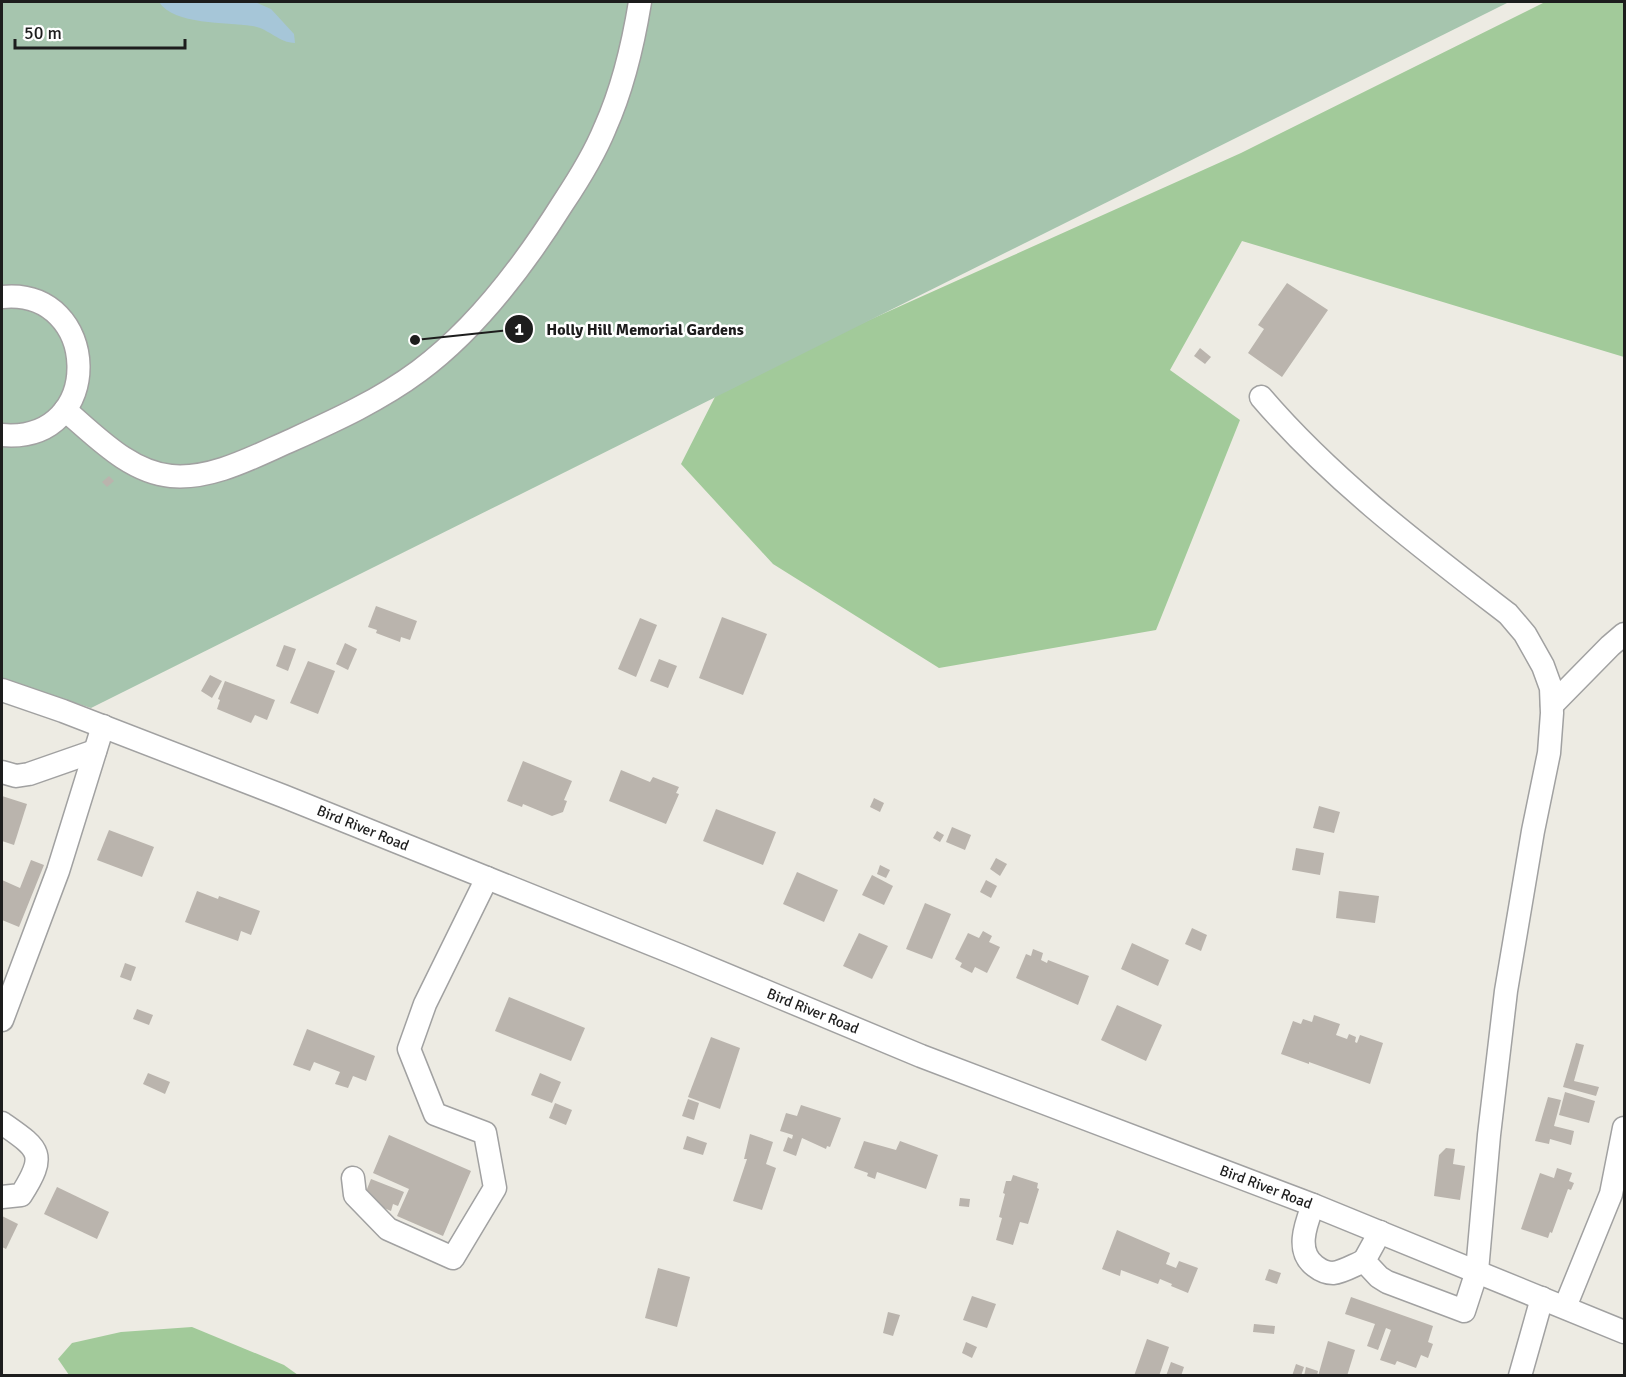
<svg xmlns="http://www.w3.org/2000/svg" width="1626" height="1377" viewBox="0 0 1626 1377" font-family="Signika,sans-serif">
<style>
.forest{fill:#a2ca9a}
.cemetery{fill:#a6c5ae}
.water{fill:#a6c6d8}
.building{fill:#bab4ad}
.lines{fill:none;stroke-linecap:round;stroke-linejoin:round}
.minor-casing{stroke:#a1a1a1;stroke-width:25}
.minor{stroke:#fff;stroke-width:22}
.labels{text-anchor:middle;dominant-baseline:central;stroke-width:5;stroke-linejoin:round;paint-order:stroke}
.street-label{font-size:15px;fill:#1d1d1d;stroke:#fff}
.leader{fill:none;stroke:#1d1d1d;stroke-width:2}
.callout-dot{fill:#1d1d1d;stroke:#fff;stroke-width:2}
.mark-label{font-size:18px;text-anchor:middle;font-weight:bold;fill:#fff}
.callout-label{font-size:16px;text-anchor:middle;font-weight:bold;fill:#1d1d1d;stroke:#fff;stroke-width:5;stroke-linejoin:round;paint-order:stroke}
</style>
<rect width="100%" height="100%" fill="#edebe3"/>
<g class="forest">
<path d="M1545,2H1624V357L1242,241L1170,370L1240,420L1156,630L939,668L773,564L681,464L720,387L1241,153Z"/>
<path d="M192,1327L284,1365L298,1375H69L58,1359L72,1343L121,1332Z"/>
</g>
<path class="cemetery" d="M2,2H1509L91,708L2,679Z"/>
<path class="water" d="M159,2H255L271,9L294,34L295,43C279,43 268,28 252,26C226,22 174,25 159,2Z"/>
<g class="building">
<path d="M1287,283L1328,310L1282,377L1248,353L1264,329L1258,325Z"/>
<path d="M1200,348L1211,357L1205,364L1194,356Z"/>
<path d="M109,476L114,481L107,487L102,482Z"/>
<path d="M376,606L417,621L410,640L401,637L400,642L376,633L377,630L368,627Z"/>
<path d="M722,617L767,634L743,695L699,678Z"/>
<path d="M640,618L657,625L636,677L618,669Z"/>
<path d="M345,643L357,649L348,670L336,664Z"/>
<path d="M284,645L296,649L288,671L276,666Z"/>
<path d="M659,659L677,666L668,688L650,681Z"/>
<path d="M308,661L335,671L318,714L290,703Z"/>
<path d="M210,675L222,681L212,698L201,691Z"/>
<path d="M225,681L275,700L267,720L255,715L251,723L217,709L220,700L218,699Z"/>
<path d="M523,761L572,781L564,800L567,801L563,812L552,816L523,804L522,807L507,801Z"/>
<path d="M621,770L650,782L653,777L679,787L676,793L679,794L666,824L609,801Z"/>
<path d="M2,796L27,804L14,845L2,841Z"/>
<path d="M874,798L884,803L880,812L870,807Z"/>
<path d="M1319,806L1340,812L1334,833L1313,828Z"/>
<path d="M716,809L776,832L763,865L703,841Z"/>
<path d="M952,827L971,835L965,850L946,842Z"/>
<path d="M109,830L154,847L142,877L97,860Z"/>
<path d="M937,831L944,835L940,842L933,838Z"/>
<path d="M1296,848L1324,853L1320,875L1292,870Z"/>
<path d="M996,858L1007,864L1000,876L990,869Z"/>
<path d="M31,860L44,865L19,927L2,920V880L20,888Z"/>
<path d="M880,865L890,870L886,878L877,874Z"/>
<path d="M797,872L838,890L824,922L783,904Z"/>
<path d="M872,875L893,886L884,905L862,895Z"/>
<path d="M986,880L997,886L991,898L980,892Z"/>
<path d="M197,891L218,899L219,896L260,911L251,935L241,931L238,941L185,922Z"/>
<path d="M1339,891L1379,896L1375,923L1336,918Z"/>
<path d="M925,903L951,914L932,959L906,949Z"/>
<path d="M1192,928L1207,935L1201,951L1185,944Z"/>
<path d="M983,931L992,936L989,942L1000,947L987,973L975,967L972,973L960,967L962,963L955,959L968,933L979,938Z"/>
<path d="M859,933L888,946L872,979L843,966Z"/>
<path d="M1132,943L1169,960L1158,986L1121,969Z"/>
<path d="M1033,949L1043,953L1041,960L1047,963L1048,960L1089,976L1078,1005L1016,978L1026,954L1031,956Z"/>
<path d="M125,963L136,967L131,981L120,977Z"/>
<path d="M509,997L585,1028L571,1061L495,1031Z"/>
<path d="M1117,1005L1162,1025L1146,1061L1101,1040Z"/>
<path d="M137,1009L153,1015L149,1025L133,1019Z"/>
<path d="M1314,1015L1340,1024L1336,1035L1347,1039L1349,1034L1356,1037L1355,1042L1357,1043L1360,1035L1383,1043L1370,1084L1309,1062V1064L1281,1054L1293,1021L1301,1024L1303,1019L1312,1022Z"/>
<path d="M307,1029L375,1056L366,1081L353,1076L348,1088L335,1084L340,1072L314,1062L310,1071L293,1065Z"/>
<path d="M711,1037L740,1048L720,1109L688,1097Z"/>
<path d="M1576,1043L1584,1045L1574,1081L1599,1087L1596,1096L1563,1087Z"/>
<path d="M148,1073L170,1082L165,1094L143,1084Z"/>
<path d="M540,1073L561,1082L552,1103L531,1095Z"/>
<path d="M1565,1092L1595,1101L1589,1123L1559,1115Z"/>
<path d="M1548,1097L1561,1100L1554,1126L1574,1131L1571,1145L1550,1139L1549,1144L1535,1141Z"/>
<path d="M688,1099L699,1103L694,1120L682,1116Z"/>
<path d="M555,1103L572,1110L566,1125L549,1118Z"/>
<path d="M801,1105L841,1118L830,1147L827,1146L826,1149L802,1138L796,1156L783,1151L788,1137L792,1139L793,1135L780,1131L786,1113L797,1116Z"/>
<path d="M750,1134L773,1142L766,1164L776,1168L762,1210L733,1201L747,1159H744Z"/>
<path d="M389,1135L471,1171L443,1236L397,1216L409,1189L373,1173Z"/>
<path d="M687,1136L707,1143L703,1155L683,1149Z"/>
<path d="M864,1141L896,1150L900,1141L938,1155L926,1189L877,1172L875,1179L867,1176L868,1173L854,1168Z"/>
<path d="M1446,1148L1455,1149L1453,1164L1465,1166L1460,1200L1434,1196L1439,1155Z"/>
<path d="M1557,1168L1572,1173L1569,1181L1574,1183L1571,1190L1568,1189L1552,1233L1550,1232L1548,1238L1521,1229L1540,1173L1554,1178Z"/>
<path d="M1013,1175L1038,1183L1037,1188L1039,1189L1028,1224L1020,1222L1013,1245L996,1240L1002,1218L999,1217L1005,1194L1003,1193L1006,1181H1011Z"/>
<path d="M371,1179L404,1192L398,1206L393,1204L391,1211L363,1199Z"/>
<path d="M57,1187L109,1212L97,1239L44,1214Z"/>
<path d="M960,1198L970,1199L969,1207L959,1206Z"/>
<path d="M2,1216L18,1224L6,1249L2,1247Z"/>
<path d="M1117,1230L1170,1253L1166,1264L1176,1268L1179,1261L1198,1268L1188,1293L1171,1286L1172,1284L1160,1279L1158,1284L1121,1270L1120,1276L1102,1269Z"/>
<path d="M658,1268L690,1277L677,1327L645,1318Z"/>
<path d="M1269,1269L1281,1273L1277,1284L1265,1280Z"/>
<path d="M972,1296L996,1304L987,1328L963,1320Z"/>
<path d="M1351,1297L1433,1326L1428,1342L1433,1344L1428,1358L1421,1355L1416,1368L1397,1361L1395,1365L1380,1360L1391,1330L1386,1328L1378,1350L1367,1346L1375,1324L1345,1314Z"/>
<path d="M888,1312L900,1315L893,1336L883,1333Z"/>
<path d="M1254,1324L1275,1326L1274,1334L1253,1332Z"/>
<path d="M1147,1339L1169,1347L1159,1376H1134Z"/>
<path d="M1328,1341L1355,1350L1347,1376H1318Z"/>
<path d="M966,1342L977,1347L972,1358L962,1353Z"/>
<path d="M1171,1362L1184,1367L1181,1376H1166Z"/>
<path d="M1296,1364L1304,1367L1301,1376H1292Z"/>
<path d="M1306,1367L1318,1371L1317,1376H1304Z"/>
</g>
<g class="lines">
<g class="minor-casing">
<g id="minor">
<path d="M2,297C101,287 107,444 2,435"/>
<path d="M1261,397C1332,480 1421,547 1508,614L1525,634L1543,666L1551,688L1552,713L1549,753L1533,831L1506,991L1489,1135L1477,1271L1464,1311L1387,1282L1379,1277L1364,1261L1380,1232"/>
<path d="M65,410C96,436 129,472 171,476C212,480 255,456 292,440C336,420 380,400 419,371C476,329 526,262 563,203C579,179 594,155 605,128C623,88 633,45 640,2"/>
<path d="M2,690L63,711L283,796L681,956L921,1056L1313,1205L1624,1332"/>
<path d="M1552,705L1610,646L1624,634"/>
<path d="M2,772L16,776L29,774L95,751"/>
<path d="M2,1020L58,871L103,726"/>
<path d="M2,1123C39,1149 48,1153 21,1195L2,1197"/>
<path d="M353,1178L355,1195L388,1229L453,1258L495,1188L485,1133L435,1114L409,1049L425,1004L487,878"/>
<path d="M1313,1205C1306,1224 1295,1251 1315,1266C1320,1270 1326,1273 1333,1273C1343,1272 1354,1265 1364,1261"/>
<path d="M1565,1307L1611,1194L1624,1128"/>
<path d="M1520,1376L1542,1298"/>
</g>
</g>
<use href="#minor" class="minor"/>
</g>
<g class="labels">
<g class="street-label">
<text transform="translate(363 828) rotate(22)">Bird River Road</text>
<text transform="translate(813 1011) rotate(22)">Bird River Road</text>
<text transform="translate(1266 1187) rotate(21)">Bird River Road</text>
</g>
</g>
<path class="leader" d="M415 340L519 329"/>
<g class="callout-dot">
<circle cx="415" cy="340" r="6"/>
<circle cx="519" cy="329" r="15"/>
</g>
<g class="mark-label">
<text x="519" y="335">1</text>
</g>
<g class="callout-label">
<text x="645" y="335">Holly Hill Memorial Gardens</text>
</g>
<rect width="1626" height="1377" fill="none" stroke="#1d1d1d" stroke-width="6"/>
<path d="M15 39v9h170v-9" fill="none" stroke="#1d1d1d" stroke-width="3"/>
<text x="24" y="39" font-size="18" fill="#1d1d1d" stroke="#ffffff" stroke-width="4.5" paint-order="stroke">50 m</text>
</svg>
